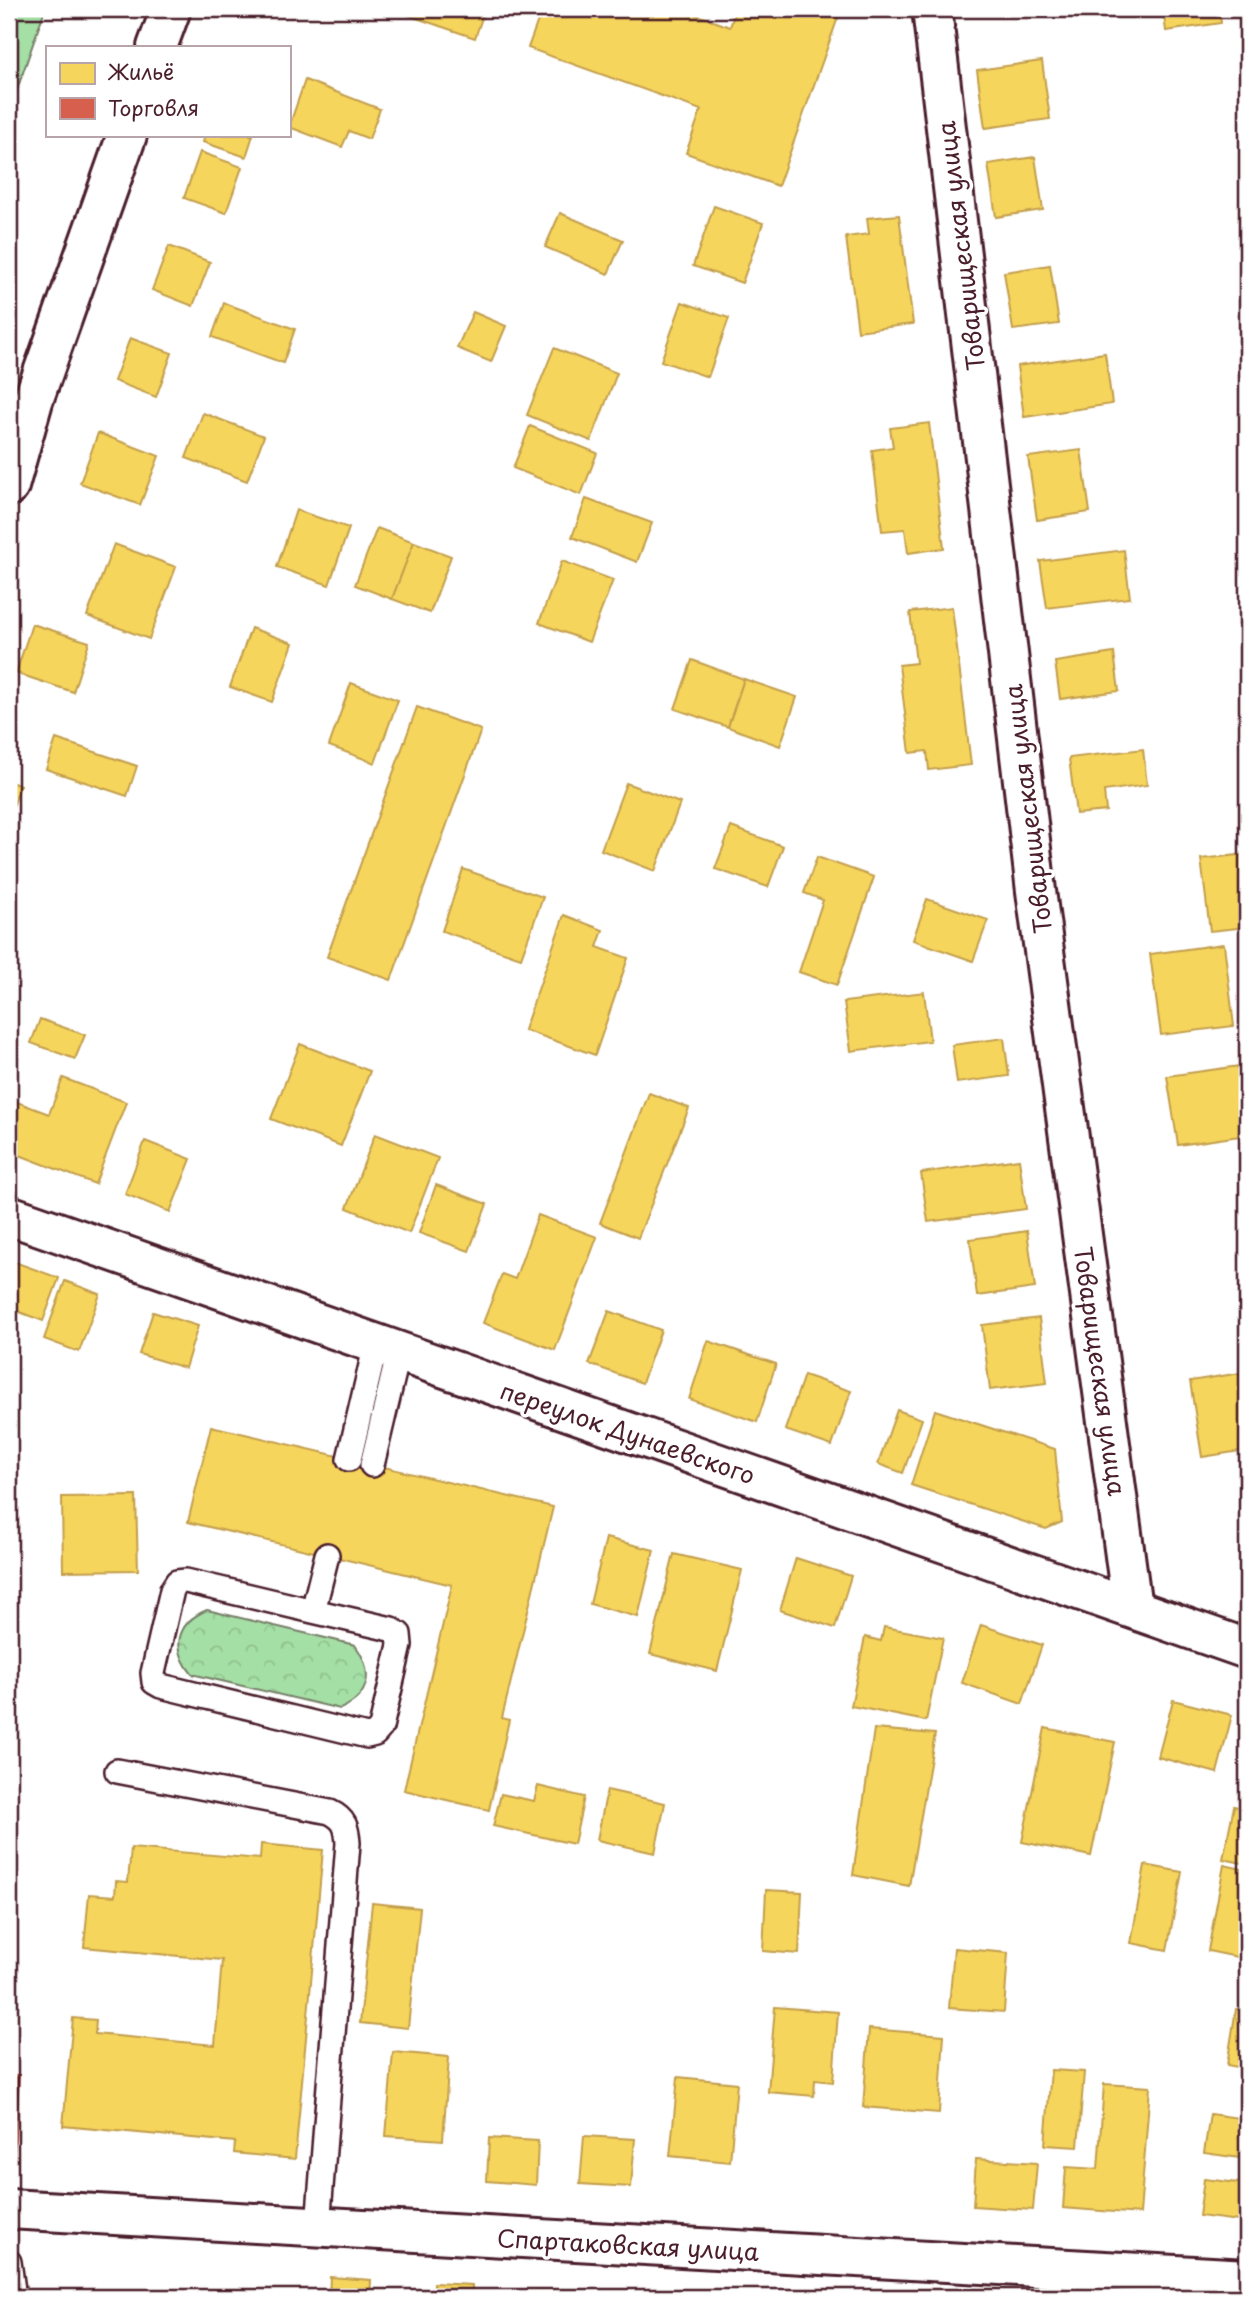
<svg xmlns="http://www.w3.org/2000/svg" width="1256" height="2306" viewBox="0 0 1256 2306" font-family="'Playpen Sans',sans-serif">
<style>
.park{fill:url(#park-crowns);stroke:#777f68;stroke-width:2}
.garden{fill:#a4dfa5;stroke:#777f68;stroke-width:2}
.homes{fill:#f6d55c;stroke:#c29e4d;stroke-width:2}
.shops{fill:#d6604d;stroke:#ac4c43;stroke-width:2}
.lines{fill:none;stroke-linecap:round;stroke-linejoin:round}
.lane-casing{stroke:#4a1f2b;stroke-width:28}
.street-casing{stroke:#4a1f2b;stroke-width:44}
.secondary-casing{stroke:#4a1f2b;stroke-width:44}
.lane{stroke:#fff;stroke-width:23}
.street{stroke:#fff;stroke-width:38}
.secondary{stroke:#fff;stroke-width:38}
.labels{text-anchor:middle;dominant-baseline:central;stroke-width:7;stroke-linejoin:round;paint-order:stroke}
.street-label{font-size:24px;fill:#4a1f2b;stroke:#fff}
</style>
<defs>
<pattern id="park-crowns" width="20" height="18" patternUnits="userSpaceOnUse" patternTransform="scale(1.75)"><rect width="20" height="18" fill="#a4dfa5"/><path d="M2 6a3 3 0 1 1 6 0M12 15a3 3 0 1 1 6 0" fill="none" stroke="#8fbf8e"/></pattern>
</defs>
<rect width="100%" height="100%" fill="#fff"/>
<filter id="ink" filterUnits="userSpaceOnUse"><feTurbulence type="fractalNoise" baseFrequency=".0143" numOctaves="2"/><feDisplacementMap in="SourceGraphic" scale="14" xChannelSelector="R" yChannelSelector="G"/><feConvolveMatrix kernelMatrix="1 2 1 2 8 2 1 2 1" color-interpolation-filters="sRGB"/></filter>
<g filter="url(#ink)">
<path class="park" d="M207,1610L355,1645C374,1671 371,1696 340,1709L192,1674C171,1648 176,1623 207,1610Z"/>
<path class="garden" d="M9,9H45L9,113Z"/>
<g class="homes">
<path d="M390,9H485L475,38Z"/>
<path d="M542,9H680L730,27L736,9H841L778,186L686,153L701,110L528,48Z"/>
<path d="M1163,9H1219L1221,23L1166,31Z"/>
<path d="M1042,61L1050,119L985,128L977,70Z"/>
<path d="M305,80L380,109L369,139L349,131L342,147L289,127Z"/>
<path d="M205,135H253L246,157L203,142Z"/>
<path d="M200,152L242,167L226,213L184,198Z"/>
<path d="M1035,157L1043,210L996,217L988,164Z"/>
<path d="M714,206L763,223L742,283L693,266Z"/>
<path d="M560,213L623,240L608,274L545,247Z"/>
<path d="M899,215L913,324L858,331L846,237L869,234L867,218Z"/>
<path d="M169,246L210,262L193,306L152,290Z"/>
<path d="M1050,265L1059,324L1013,330L1004,272Z"/>
<path d="M682,302L729,318L708,377L661,361Z"/>
<path d="M224,303L295,329L283,363L212,337Z"/>
<path d="M473,312L506,326L491,362L457,348Z"/>
<path d="M130,338L172,353L156,397L114,381Z"/>
<path d="M554,348L617,373L591,441L527,415Z"/>
<path d="M1105,353L1112,404L1024,417L1017,366Z"/>
<path d="M203,413L264,436L247,481L186,458Z"/>
<path d="M929,423L944,548L908,553L905,529L882,531L872,450L893,447L890,428Z"/>
<path d="M530,426L597,453L581,495L513,468Z"/>
<path d="M98,433L159,456L140,505L80,483Z"/>
<path d="M1081,450L1090,512L1037,520L1028,457Z"/>
<path d="M586,499L652,523L637,562L572,537Z"/>
<path d="M296,510L349,528L329,585L277,567Z"/>
<path d="M377,528L414,542L392,599L355,585Z"/>
<path d="M414,542L451,556L430,613L392,599Z"/>
<path d="M114,544L176,567L149,639L87,616Z"/>
<path d="M1124,550L1130,598L1047,608L1040,561Z"/>
<path d="M562,561L613,580L589,642L539,623Z"/>
<path d="M952,607L971,765L929,770L927,751L910,753L899,665L916,663L910,612Z"/>
<path d="M32,624L89,642L73,692L16,673Z"/>
<path d="M251,628L293,643L272,702L230,687Z"/>
<path d="M1114,653L1119,691L1060,699L1055,662Z"/>
<path d="M692,660L744,679L728,727L675,709Z"/>
<path d="M744,679L797,697L780,746L728,727Z"/>
<path d="M351,683L398,700L375,763L329,746Z"/>
<path d="M417,707L481,730L391,980L327,957Z"/>
<path d="M56,739L137,766L127,796L46,769Z"/>
<path d="M1143,749L1147,785L1104,791L1106,811L1076,814L1069,758Z"/>
<path d="M9,782L20,785L9,820Z"/>
<path d="M626,783L680,803L655,871L601,850Z"/>
<path d="M731,827L783,846L768,887L715,869Z"/>
<path d="M1247,854V927L1210,931L1201,859Z"/>
<path d="M817,857L874,877L837,985L799,972L823,900L804,893Z"/>
<path d="M463,869L543,897L521,958L442,931Z"/>
<path d="M927,899L988,920L973,961L913,940Z"/>
<path d="M564,915L603,930L597,947L628,958L595,1055L524,1030Z"/>
<path d="M1224,944L1234,1026L1161,1035L1150,954Z"/>
<path d="M924,992L930,1041L851,1051L844,1002Z"/>
<path d="M40,1019L85,1035L75,1059L31,1043Z"/>
<path d="M1004,1038L1009,1076L957,1083L952,1045Z"/>
<path d="M300,1044L370,1071L341,1146L271,1119Z"/>
<path d="M1247,1065V1135L1178,1145L1167,1076Z"/>
<path d="M63,1078L126,1102L95,1184L9,1151V1099L49,1114Z"/>
<path d="M649,1093L689,1108L638,1238L600,1223Z"/>
<path d="M375,1134L438,1158L409,1233L347,1208Z"/>
<path d="M145,1141L191,1159L170,1212L125,1194Z"/>
<path d="M1247,1146V1185L1242,1147Z"/>
<path d="M1019,1159L1026,1209L928,1222L921,1173Z"/>
<path d="M436,1185L487,1204L469,1251L419,1233Z"/>
<path d="M538,1215L597,1237L555,1350L483,1323L502,1274L515,1279Z"/>
<path d="M1027,1231L1035,1288L977,1296L970,1239Z"/>
<path d="M9,1260L59,1278L43,1321L9,1308Z"/>
<path d="M65,1281L100,1294L79,1352L44,1339Z"/>
<path d="M609,1311L661,1330L642,1383L589,1364Z"/>
<path d="M153,1312L198,1326L185,1368L139,1354Z"/>
<path d="M1039,1318L1047,1383L990,1390L982,1325Z"/>
<path d="M708,1341L776,1364L757,1422L689,1399Z"/>
<path d="M1247,1372V1450L1202,1457L1190,1381Z"/>
<path d="M804,1375L851,1391L832,1446L785,1430Z"/>
<path d="M897,1410L922,1419L903,1473L878,1464Z"/>
<path d="M935,1410L1055,1449L1062,1522L1046,1529L911,1485Z"/>
<path d="M211,1426L553,1507L502,1718L509,1720L489,1810L404,1790L452,1585L188,1522Z"/>
<path d="M136,1496L138,1570L63,1571L62,1497Z"/>
<path d="M606,1538L654,1550L638,1617L590,1604Z"/>
<path d="M674,1554L742,1570L717,1671L650,1654Z"/>
<path d="M796,1558L851,1576L835,1628L780,1610Z"/>
<path d="M981,1625L1042,1645L1022,1704L962,1683Z"/>
<path d="M884,1627L943,1638L926,1721L851,1706L865,1637L881,1641Z"/>
<path d="M1173,1700L1232,1715L1217,1773L1158,1757Z"/>
<path d="M1045,1728L1115,1742L1091,1856L1022,1842Z"/>
<path d="M874,1729L935,1734L909,1886L853,1875Z"/>
<path d="M538,1786L584,1797L574,1844L493,1826L501,1794L534,1801Z"/>
<path d="M607,1790L665,1803L655,1853L597,1840Z"/>
<path d="M1234,1806L1247,1809V1864L1223,1859Z"/>
<path d="M261,1844L323,1850L295,2159L234,2153L235,2142L63,2126L73,2018L96,2020L95,2034L215,2045L222,1960L84,1947L89,1894L115,1896L116,1881L128,1882L131,1848L260,1859Z"/>
<rect x="9" y="1851" width="7" height="69"/>
<path d="M1145,1865L1182,1872L1167,1950L1131,1943Z"/>
<path d="M1224,1865L1247,1870V1959L1208,1951Z"/>
<path d="M766,1890L802,1892L799,1954L763,1951Z"/>
<path d="M372,1903L420,1908L408,2028L360,2023Z"/>
<path d="M954,1948L1008,1953L1004,2012L949,2008Z"/>
<path d="M775,2007L838,2012L833,2082L815,2080L814,2096L768,2092Z"/>
<path d="M1236,2009L1247,2011V2069L1227,2065Z"/>
<path d="M869,2029L944,2035L939,2113L863,2107Z"/>
<path d="M393,2052L449,2057L443,2140L386,2136Z"/>
<path d="M1051,2070L1084,2072L1078,2147L1045,2145Z"/>
<path d="M678,2077L737,2083L730,2162L670,2156Z"/>
<path d="M1104,2084L1150,2087L1140,2214L1063,2208L1066,2167L1098,2169Z"/>
<path d="M1210,2114L1247,2119V2159L1204,2153Z"/>
<path d="M584,2136L635,2139L631,2187L580,2184Z"/>
<path d="M489,2138L538,2141L536,2185L487,2181Z"/>
<path d="M976,2159L1037,2163L1033,2210L973,2206Z"/>
<path d="M1204,2179L1247,2184V2222L1199,2216Z"/>
<path d="M330,2277L371,2280L370,2297H329Z"/>
<path d="M434,2283L472,2285V2297H433Z"/>
<path d="M113,2290L170,2293L169,2297H113Z"/>
<path d="M538,2290L582,2293L581,2297H538Z"/>
</g>
<path class="shops" d="M9,2075H19L14,2155H9Z"/>
<g class="lines">
<g class="lane-casing">
<g id="lane">
<path d="M349,1459L376,1344"/>
<path d="M372,1465L399,1351"/>
<path d="M313,1611L391,1629L399,1634L400,1645L381,1727L375,1734L367,1736L161,1686L154,1682L153,1673L172,1590L177,1582L186,1581L313,1611L327,1555"/>
<path d="M117,1771L330,1812C345,1819 347,1828 348,1843L318,2226"/>
<path d="M9,2262L14,2297"/>
</g>
</g>
<g class="street-casing">
<g id="street">
<path d="M932,9L1036,891L1132,1608"/>
<path d="M157,47L171,9"/>
<path d="M9,486L33,401L127,135"/>
<path d="M9,1215L1247,1649"/>
</g>
</g>
<g class="secondary-casing">
<path id="secondary" d="M9,2209L1247,2279"/>
</g>
<use href="#lane" class="lane"/>
<use href="#street" class="street"/>
<use href="#secondary" class="secondary"/>
</g>
</g>
<g class="labels">
<g class="street-label">
<text transform="translate(960 246) rotate(-97)">Товарищеская улица</text>
<text transform="translate(1027 809) rotate(-97)">Товарищеская улица</text>
<text transform="translate(1101 1371) rotate(82)">Товарищеская улица</text>
<text transform="translate(628 1432) rotate(19)">переулок Дунаевского</text>
<text transform="translate(628 2244) rotate(3)">Спартаковская улица</text>
</g>
</g>
<rect width="1256" height="2306" fill="none" stroke="#fff" stroke-width="35"/>
<rect x="18" y="18" width="1221" height="2271" fill="none" stroke="#4a1f2b" stroke-width="2.5" filter="url(#ink)"/>
<rect x="46" y="46" width="245" height="91" fill="#ffffff" stroke="#b7a5aa" stroke-width="2"/>
<rect x="60" y="63" width="35" height="21" fill="#f6d55c" stroke="#b7a5aa" stroke-width="2"/>
<text x="108" y="80" font-size="21" fill="#4a1f2b">Жильё</text>
<rect x="60" y="98" width="35" height="21" fill="#d6604d" stroke="#b7a5aa" stroke-width="2"/>
<text x="108" y="116" font-size="21" fill="#4a1f2b">Торговля</text>
</svg>
